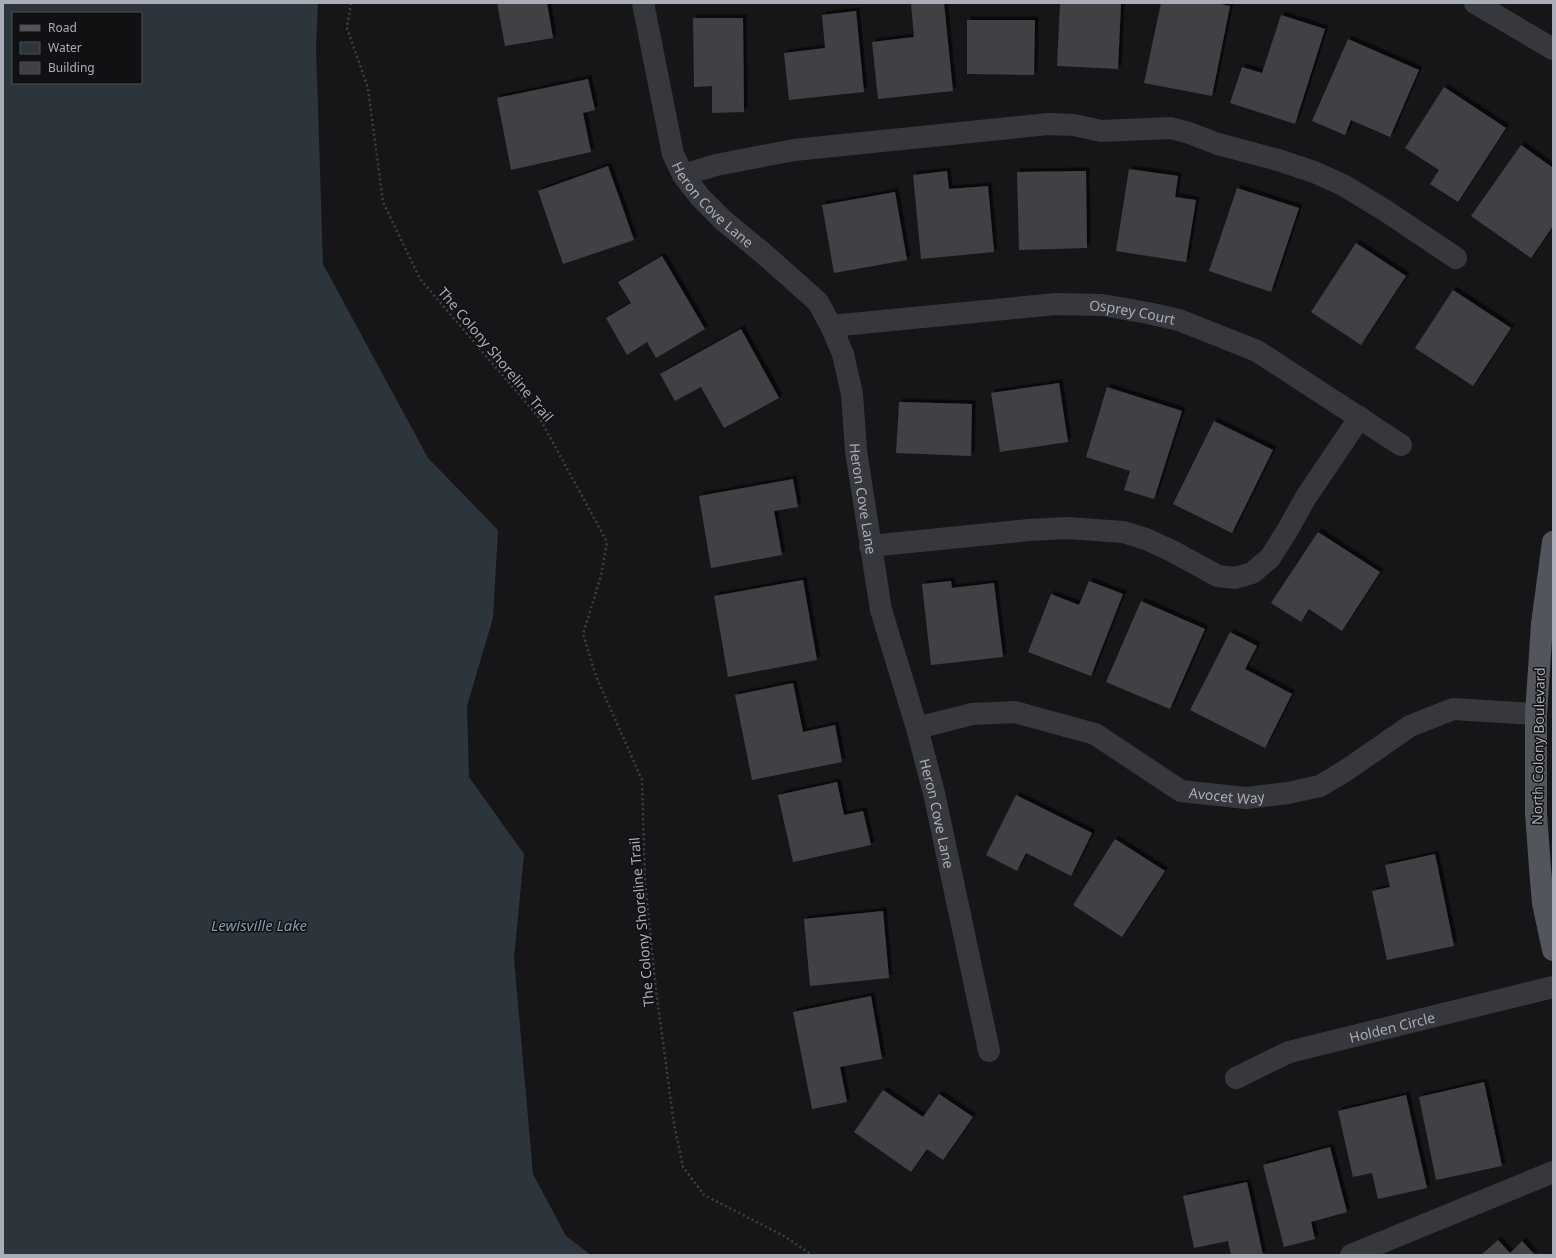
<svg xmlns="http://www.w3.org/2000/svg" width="1556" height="1258" viewBox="0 0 1556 1258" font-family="'Noto Sans',sans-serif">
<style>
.water{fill:#2c353c;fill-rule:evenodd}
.building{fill:#404145;filter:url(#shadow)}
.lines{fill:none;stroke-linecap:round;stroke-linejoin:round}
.path{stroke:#3d3f44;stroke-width:2.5;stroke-dasharray:2 3;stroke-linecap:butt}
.minor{stroke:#37383d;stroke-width:22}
.major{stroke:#53555c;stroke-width:22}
.labels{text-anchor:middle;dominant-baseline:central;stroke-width:3;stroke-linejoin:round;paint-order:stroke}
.street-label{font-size:14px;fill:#a8adb8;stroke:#111113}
.water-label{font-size:15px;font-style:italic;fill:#7f9bb3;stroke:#111113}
</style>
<defs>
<filter id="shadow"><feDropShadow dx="3.5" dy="-3.5" stdDeviation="0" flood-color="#0009"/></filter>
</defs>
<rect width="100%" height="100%" fill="#161618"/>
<path class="water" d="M3,3H318L316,47L323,264L428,458L498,530L493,618L467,706L469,777L524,854L514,959L533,1174L566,1236L591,1255H3ZM13,13H141V83H13Z"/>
<g class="building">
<path d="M497,3H547L553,38L505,46Z"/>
<path d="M917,3H944L953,91L878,99L872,42L914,37L911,4Z"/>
<path d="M1060,3H1121L1118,69L1057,66Z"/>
<path d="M1161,3H1215L1230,6L1212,96L1144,83Z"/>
<path d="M856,11L864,92L789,100L784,53L825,48L822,15Z"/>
<path d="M1281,15L1325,29L1295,124L1230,103L1242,67L1262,73Z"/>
<path d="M693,18H743L744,112L712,113V86L694,87Z"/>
<path d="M967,20H1035L1034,75L967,74Z"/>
<path d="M1348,39L1419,70L1390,137L1351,120L1345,135L1312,121Z"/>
<path d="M588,79L595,110L583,113L591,152L511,170L497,98Z"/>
<path d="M1444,87L1506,128L1458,202L1430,184L1439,170L1405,148Z"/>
<path d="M1521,145L1553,168V226L1531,258L1471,216Z"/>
<path d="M608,166L634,240L563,264L538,191Z"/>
<path d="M1129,169L1178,176L1175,197L1196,200L1186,262L1116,251Z"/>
<path d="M947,171L949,189L988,186L994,252L921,259L913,175Z"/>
<path d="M1086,171L1087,248L1019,250L1017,172Z"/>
<path d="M1237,188L1299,208L1271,292L1209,271Z"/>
<path d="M895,192L907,260L834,273L822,205Z"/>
<path d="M1356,243L1406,276L1361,345L1311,312Z"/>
<path d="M662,256L705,329L656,358L647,342L627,355L606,318L631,303L618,282Z"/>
<path d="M1453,290L1511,328L1473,386L1415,348Z"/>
<path d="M741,329L779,398L724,428L701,387L675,401L660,374Z"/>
<path d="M1059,383L1068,442L1000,452L991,393Z"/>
<path d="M1107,387L1182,411L1154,499L1124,490L1130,471L1086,457Z"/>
<path d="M899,402L972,404L971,456L896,453Z"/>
<path d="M1214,421L1273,450L1232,533L1173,504Z"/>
<path d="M793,479L798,507L774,511L782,555L711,568L699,496Z"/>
<path d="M1318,532L1380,572L1342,631L1309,609L1301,622L1271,603Z"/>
<path d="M803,580L817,660L728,677L714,596Z"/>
<path d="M951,581L952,588L994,583L1003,657L931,665L922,584Z"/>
<path d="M1089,581L1123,594L1091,676L1028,652L1051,594L1079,605Z"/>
<path d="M1141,601L1205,629L1170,709L1106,682Z"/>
<path d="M1230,632L1257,646L1245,669L1292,694L1265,748L1190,710Z"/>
<path d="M793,683L803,732L835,725L842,762L752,780L735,695Z"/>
<path d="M837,782L844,815L863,811L871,845L793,862L778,795Z"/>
<path d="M1016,795L1092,833L1071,876L1026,853L1017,871L986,855Z"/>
<path d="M1115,839L1165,871L1122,937L1073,905Z"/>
<path d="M1435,854L1454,946L1387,960L1372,891L1390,887L1385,865Z"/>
<path d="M883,911L889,978L810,986L804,919Z"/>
<path d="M871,996L882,1059L840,1067L847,1102L812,1109L793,1012Z"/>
<path d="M1484,1082L1502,1166L1436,1180L1419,1097Z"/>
<path d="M883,1090L923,1117L939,1094L973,1117L943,1160L927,1149L911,1172L854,1132Z"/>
<path d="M1406,1095L1427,1188L1378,1199L1372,1173L1353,1177L1338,1111Z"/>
<path d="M1330,1147L1347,1212L1311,1222L1315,1239L1284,1247L1263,1165Z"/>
<path d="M1247,1182L1263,1255H1231L1228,1241L1194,1248L1183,1196Z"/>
<path d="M1498,1240L1510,1253L1522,1241L1535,1255H1481Z"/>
</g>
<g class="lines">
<path class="path" d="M351,3L347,28L368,88L383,202L420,279L540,419L607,542L601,576L583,634L596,676L642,780L645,881L656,990L674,1124L683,1167L704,1195L784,1236L812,1255"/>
<g class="minor">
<path id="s1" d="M643,3L673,154L683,175L700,197L724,221L764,254L818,302L831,326L843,354L852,394L856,451L881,610L917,728L934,793L989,1051"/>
<path d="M1475,3L1553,49"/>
<path d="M683,175L716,165L794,150L1048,124L1074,125L1101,131L1171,128L1189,133L1218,144L1278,160L1314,172L1343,185L1386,211L1456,258"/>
<path id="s2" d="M831,326L1056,304L1102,305L1148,313L1179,320L1257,351L1401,445"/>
<path d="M870,546L1029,530L1068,528L1123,532L1146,539L1172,551L1218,576L1235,578L1252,573L1270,558L1287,531L1306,497L1360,417"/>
<path id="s3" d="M917,728L972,714L1015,712L1095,734L1181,791L1246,798L1288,793L1320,786L1348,769L1410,726L1453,709L1536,714"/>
<path id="s4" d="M1236,1078L1289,1052L1553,987"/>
<path d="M1351,1255L1553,1172"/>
</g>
<path class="major" d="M1553,542L1542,624L1536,714V813L1540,868L1543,903L1553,950"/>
</g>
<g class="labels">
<g class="street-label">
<text stroke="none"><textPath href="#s1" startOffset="219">Heron Cove Lane</textPath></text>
<text stroke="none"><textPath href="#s2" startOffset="303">Osprey Court</textPath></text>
<text transform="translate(496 354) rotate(50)">The Colony Shoreline Trail</text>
<text stroke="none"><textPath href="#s1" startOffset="567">Heron Cove Lane</textPath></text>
<text transform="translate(1538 746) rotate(-89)">North Colony Boulevard</text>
<text stroke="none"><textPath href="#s3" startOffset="332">Avocet Way</textPath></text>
<text stroke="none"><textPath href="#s1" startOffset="891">Heron Cove Lane</textPath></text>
<text transform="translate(641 922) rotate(-95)">The Colony Shoreline Trail</text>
<text stroke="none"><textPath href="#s4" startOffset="165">Holden Circle</textPath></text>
</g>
<g class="water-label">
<text x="259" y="925">Lewisville Lake</text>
</g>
</g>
<rect width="1556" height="1258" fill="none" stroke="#a8adb8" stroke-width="8"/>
<rect x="12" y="12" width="130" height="72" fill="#111113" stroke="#4d4f55"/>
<rect x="20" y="25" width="20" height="6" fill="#53555c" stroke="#4d4f55"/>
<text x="48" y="32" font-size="12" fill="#a8adb8">Road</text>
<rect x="20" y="42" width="20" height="12" fill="#2c353c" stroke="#4d4f55"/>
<text x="48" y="52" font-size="12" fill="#a8adb8">Water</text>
<rect x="20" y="62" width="20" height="12" fill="#404145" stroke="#4d4f55"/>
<text x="48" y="72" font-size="12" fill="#a8adb8">Building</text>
</svg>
